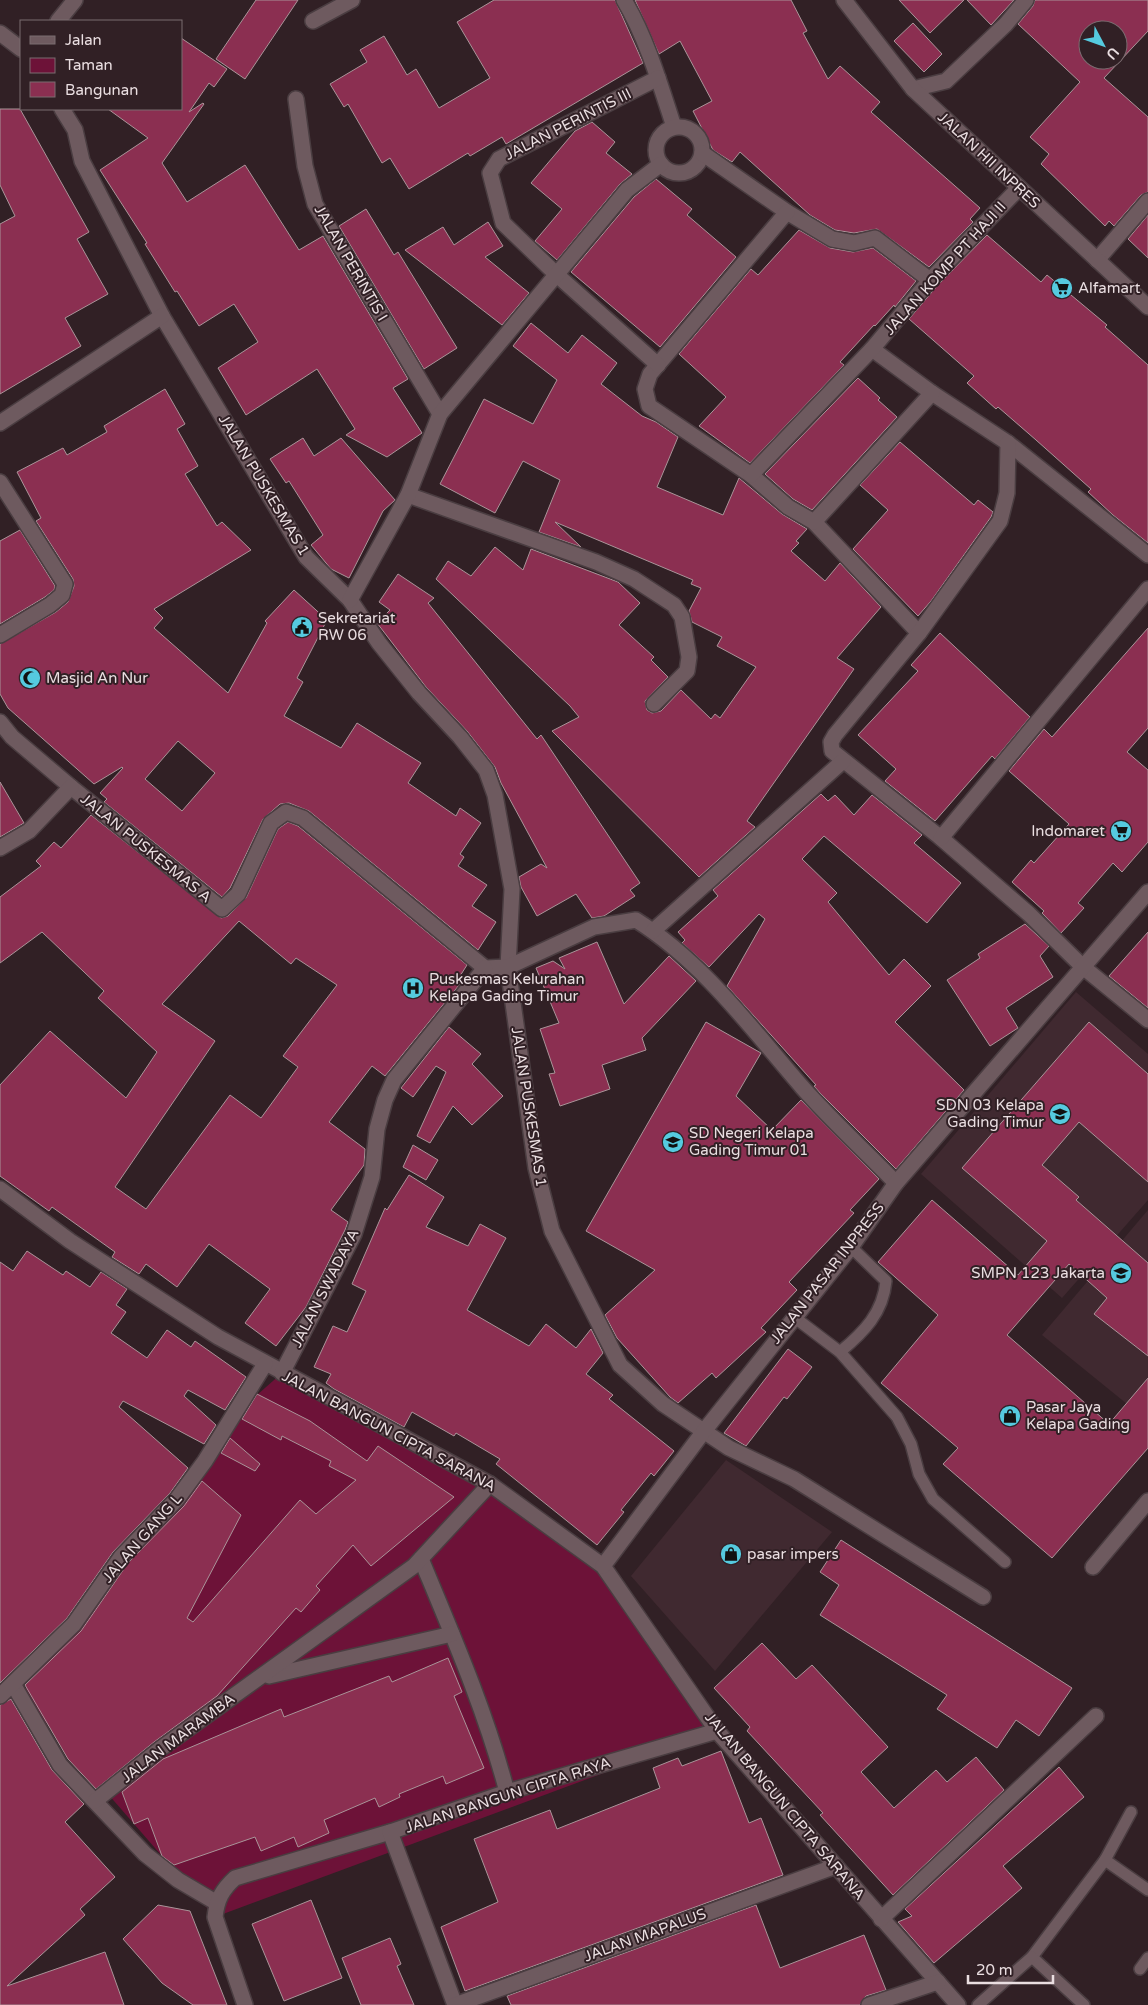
<svg xmlns="http://www.w3.org/2000/svg" width="1148" height="2005" viewBox="0 0 1148 2005" font-family="'Varela Round',sans-serif">
<style>
.built{fill:#402930}
.green{fill:#6d1238}
.building{fill:#8b2f51;stroke:#aa9499;fill-rule:evenodd}
.lines{fill:none;stroke-linecap:round;stroke-linejoin:round}
.service-casing{stroke:#4a3d41;stroke-width:14}
.minor-casing{stroke:#4a3d41;stroke-width:18}
.tertiary-casing{stroke:#4a3d41;stroke-width:18}
.service{stroke:#6e5a5f;stroke-width:11}
.minor{stroke:#6e5a5f;stroke-width:15}
.tertiary{stroke:#6e5a5f;stroke-width:15}
.labels{text-anchor:middle;dominant-baseline:central;stroke-width:4;stroke-linejoin:round;paint-order:stroke}
.street-label{font-size:15px;fill:#eadee1;stroke:#312025}
.poi-label{font-size:15px;fill:#eadee1;stroke:#312025;text-anchor:start}
</style>
<rect width="100%" height="100%" fill="#312025"/>
<g class="built">
<path d="M1076,992L1148,1054V1200L1062,1298L921,1174Z"/>
<path d="M1148,1210V1421L1042,1335Z"/>
<path d="M726,1460L832,1532L715,1671L631,1576Z"/>
</g>
<path class="green" d="M282,1373L490,1484L603,1566L717,1731L215,1917L21,1694L257,1395Z"/>
<g class="building">
<path d="M256,0H298L245,79L216,59Z"/>
<path d="M494,0H615L643,63L506,144L502,137L470,156L468,153L409,189L390,158L382,163L348,104L344,107L330,84L367,62L360,50L384,36L407,75L416,69L439,108L490,78L457,22Z"/>
<path d="M635,0H791L807,31L803,33L828,79L840,66L880,102L871,112L980,208L970,219L973,222L929,267L877,229L854,233L835,230L810,215L740,152L732,162L713,150L693,111L712,101L680,41L659,54Z"/>
<path d="M899,0H964L930,33Z"/>
<path d="M967,0H1014L991,25Z"/>
<path d="M1035,0H1148V31L1104,78L1148,117V192L1141,195L1114,226L1109,221L1105,226L1041,164L1049,154L1030,137L1080,82L1018,24L1033,6ZM1088,30H1118V60H1088Z"/>
<path d="M913,23L942,54L924,72L894,41Z"/>
<path d="M181,38L227,69L214,87L209,83L189,112L203,103L204,104L162,163L187,202L245,165L299,250L323,236L408,379L393,388L422,433L387,457L346,435L355,429L317,369L246,415L218,368L258,342L234,304L199,326L177,291L175,292L145,244L147,243L100,170L148,138L108,109H181Z"/>
<path d="M0,109H20L89,232L77,239L108,294L65,318L81,346L0,394V224L15,216L0,185Z"/>
<path d="M592,122L615,142L606,153L632,174L620,184L557,260L535,241L562,209L531,183L575,131Z"/>
<path d="M656,179L692,209L687,215L736,257L660,347L571,272L634,197Z"/>
<path d="M366,209L394,255L398,252L457,348L424,369L339,226Z"/>
<path d="M1148,215V258L1128,239Z"/>
<path d="M488,222L503,246L485,257L529,293L502,325L405,250L443,227L454,245Z"/>
<path d="M799,230L830,248L853,252L873,248L916,281L895,307L894,305L875,326L874,325L840,362L844,365L750,463L699,426L726,397L679,354L751,269L758,275Z"/>
<path d="M987,235L1041,282L1047,275L1107,325L1105,327L1148,365V543L1113,515L1088,492L1091,489L1036,440L998,407L996,409L967,383L974,376L909,319L937,286Z"/>
<path d="M531,323L568,353L582,335L617,363L601,384L642,416L656,422L678,437L657,487L723,515L739,478L782,514L807,529L796,541L799,543L791,551L825,581L840,563L881,607L837,658L854,669L747,821L755,827L699,877L552,731L579,717L570,706L436,579L448,561L471,576L495,547L523,570L531,549L618,582L640,603L619,625L654,657L651,660L668,677L645,701L647,710L652,713L661,711L681,690L711,719L715,714L720,718L756,667L717,646L722,637L692,622L689,611L701,588L691,584L693,580L555,522L581,547L539,532L560,480L523,461L495,513L440,484L484,399L533,424L557,380L513,346Z"/>
<path d="M858,378L880,398L878,400L897,417L812,510L793,499L765,474Z"/>
<path d="M165,389L185,424L177,429L198,466L185,474L217,526L222,522L251,550L154,609L163,618L154,628L228,693L267,623L265,621L294,590L327,620L297,678L303,682L284,716L341,748L357,723L421,763L408,783L456,816L460,808L481,823L460,854L464,857L458,866L487,885L472,906L496,922L478,950L309,811L289,803L280,804L263,819L230,888L222,897L104,802L107,799L100,793L123,768L122,767L94,784L8,708L0,694V644L56,612L68,602L74,586L73,579L36,521L41,518L17,472L63,448L67,455L107,432L104,426ZM178,741L215,773L182,811L145,779Z"/>
<path d="M303,438L314,456L341,438L395,500L383,511L349,578L331,569L311,545L323,535L289,481L286,483L270,459Z"/>
<path d="M900,442L974,505L978,500L993,512L991,517L931,601L918,616L853,549L888,510L860,485Z"/>
<path d="M20,530L55,586L54,590L45,597L0,624V541Z"/>
<path d="M398,574L434,598L428,603L537,739L541,735L640,883L630,890L635,896L604,916L592,918L576,894L537,916L521,887L519,877L541,864L547,868L501,783L495,767L467,731L426,687L377,623L390,610L379,602Z"/>
<path d="M1148,628V728L1127,752L1148,770V842L1122,872L1113,863L1078,903L1084,908L1061,933L1042,913L1044,911L1012,882L1031,860L1034,863L1069,824L1009,771L1044,729L1052,737Z"/>
<path d="M940,633L1030,717L995,759L992,756L935,821L885,781L896,769L858,735L918,671L911,665Z"/>
<path d="M0,782L24,823L0,837Z"/>
<path d="M821,794L828,801L835,795L854,815L872,795L922,835L914,843L961,883L927,923L824,836L802,859L837,893L828,902L889,975L904,959L931,986L895,1022L964,1090L896,1169L820,1093L814,1086L816,1085L727,986L765,919L759,914L709,967L682,943L685,940L678,932L718,896L713,890Z"/>
<path d="M91,815L221,918L228,916L246,898L278,829L288,822L298,826L467,965L460,976L464,979L385,1076L372,1066L329,1122L365,1149L364,1165L331,1210L348,1222L345,1230L306,1307L276,1346L245,1323L270,1289L209,1244L177,1287L146,1264L139,1274L112,1257L115,1252L52,1207L49,1211L0,1176V1085L50,1031L126,1098L157,1052L98,998L104,991L42,932L0,963V897L41,866L36,861L54,842L61,848ZM239,921L291,964L296,958L337,985L283,1056L298,1067L261,1118L230,1095L146,1209L115,1187L215,1041L162,1004Z"/>
<path d="M1025,924L1049,946L1040,956L1053,977L1006,1008L1018,1028L990,1046L947,980L980,958L978,954Z"/>
<path d="M1148,932V1008L1109,976Z"/>
<path d="M597,942L624,1004L669,956L696,981L642,1038L646,1050L602,1065L610,1089L560,1106L549,1074L555,1073L540,1029L559,1023L536,968L553,961L565,969L559,958Z"/>
<path d="M706,1022L761,1053L736,1096L772,1130L801,1100L879,1179L850,1210L854,1213L789,1282L797,1290L761,1328L766,1332L716,1378L712,1373L678,1403L670,1397L617,1338L605,1315L655,1270L586,1231Z"/>
<path d="M1089,1022L1148,1074V1182L1079,1122L1042,1165L1079,1197L1076,1200L1148,1263V1356L1094,1314L1107,1298L1069,1264L1007,1335L1109,1424L1148,1378V1448L1052,1558L943,1464L958,1448L881,1383L938,1315L878,1262L932,1200L1018,1275L1047,1241L962,1168Z"/>
<path d="M449,1027L481,1054L472,1064L503,1096L472,1125L453,1106L430,1143L417,1136L446,1072L436,1066L413,1097L401,1088Z"/>
<path d="M413,1145L438,1160L426,1180L403,1167Z"/>
<path d="M409,1175L444,1197L426,1227L468,1246L480,1224L506,1238L467,1310L529,1346L546,1324L576,1348L591,1329L603,1353L586,1374L613,1395L609,1399L674,1451L654,1476L651,1473L621,1510L624,1512L597,1545L496,1464L500,1459L456,1433L454,1436L412,1412L404,1427L334,1389L326,1383L331,1374L314,1367L333,1326L347,1332L366,1291L352,1284L385,1208L387,1210Z"/>
<path d="M27,1251L63,1275L66,1271L90,1287L101,1272L127,1289L116,1305L126,1312L111,1333L147,1358L167,1330L191,1347L195,1341L246,1377L225,1410L188,1390L184,1396L216,1425L204,1444L123,1401L119,1407L188,1468L170,1493L113,1552L67,1618L0,1683V1262L13,1271Z"/>
<path d="M788,1349L812,1367L787,1399L784,1397L746,1446L724,1433Z"/>
<path d="M257,1394L310,1421L367,1461L378,1446L454,1497L371,1566L353,1545L316,1586L320,1590L301,1612L296,1608L217,1696L154,1742L96,1789L68,1759L25,1685L81,1631L128,1563L184,1506L202,1481L241,1515L187,1618L193,1622L300,1500L316,1514L356,1480L329,1466L331,1461L282,1436L281,1440L242,1419Z"/>
<path d="M230,1438L260,1464L255,1471L221,1453Z"/>
<path d="M841,1540L1072,1688L1039,1736L1016,1720L997,1748L937,1709L947,1695L820,1615L839,1585L820,1572Z"/>
<path d="M762,1643L796,1679L812,1665L888,1747L861,1772L894,1808L936,1770L947,1782L976,1757L1004,1790L893,1895L820,1815L823,1813L747,1731L750,1727L714,1688Z"/>
<path d="M448,1658L462,1692L454,1696L484,1768L446,1784L443,1776L399,1794L400,1797L379,1807L375,1798L324,1820L329,1833L298,1847L294,1837L261,1851L255,1837L174,1865L162,1856L148,1818L134,1824L122,1792L163,1759L281,1709L284,1717L389,1676L392,1682Z"/>
<path d="M11,1699L52,1770L84,1804L65,1822L115,1877L80,1909L85,1915L7,1986L105,1952L124,2005H0V1705Z"/>
<path d="M721,1751L749,1823L761,1818L783,1875L465,1991L441,1927L498,1902L474,1839L550,1810L557,1829L660,1788L653,1768L678,1758L682,1766Z"/>
<path d="M1059,1767L1084,1797L1003,1866L1022,1888L934,1963L898,1922L912,1916L905,1909Z"/>
<path d="M311,1900L342,1978L284,2001L252,1924Z"/>
<path d="M158,1905L190,1911L227,2005H193L162,1983L123,1939Z"/>
<path d="M756,1905L780,1968L864,1935L886,1990L866,1996L860,2005H511L507,1996Z"/>
<path d="M390,1938L401,1964L397,1966L414,2005H361L342,1958Z"/>
</g>
<g class="lines">
<g class="service-casing">
<g id="service">
<path d="M794,1317L840,1352L897,1417L911,1444L919,1474L933,1499L1005,1562"/>
<path d="M840,1352C864,1332 883,1313 886,1281L851,1247"/>
<path d="M1105,1860L1148,1890"/>
<path d="M1032,1957L1105,1860L1131,1812"/>
<path d="M1140,1969L1148,1958"/>
<path d="M978,2005L1032,1957L1084,2005"/>
</g>
</g>
<g class="minor-casing">
<g id="minor">
<path d="M624,0C647,39 660,84 674,127"/>
<path d="M58,21L75,0"/>
<path d="M313,21L352,0"/>
<path d="M0,33L21,49"/>
<path d="M913,89L946,81L1006,24L1026,0"/>
<path d="M296,99L305,166L315,204L440,414"/>
<path d="M62,109L75,130L82,161L162,316L306,557L350,600L379,643L419,693L460,737L486,770L495,795L512,889L508,967L536,1168L552,1231L620,1365L663,1404L729,1448L794,1479L983,1597"/>
<circle cx="679" cy="150" r="23"/>
<path d="M702,153L787,212L832,239L854,243L875,238L930,280"/>
<path d="M787,212L650,374L645,389L649,406L751,475L788,507L814,522L919,633"/>
<path d="M1097,260L1148,201"/>
<path d="M872,349L932,393L1008,443L1148,555"/>
<path d="M658,365L557,275L503,223L490,173L499,159L658,78"/>
<path d="M0,423L162,316"/>
<path d="M1008,443L1007,493L1000,521L919,633L835,735L831,742L832,751L941,838L1029,914L1083,967L1148,1020"/>
<path d="M751,475L872,349L930,280L1019,188"/>
<path d="M0,482L65,584L62,595L50,605L0,635"/>
<path d="M408,495L596,562L634,579L674,605L682,617L689,657L687,671L654,704"/>
<path d="M814,522L932,393"/>
<path d="M350,600L408,495L440,414L627,190L661,164"/>
<path d="M0,722L12,737L71,787L222,909L238,894L271,823L286,812L303,818L485,968L508,967L594,927L636,920C703,962 751,1028 802,1087C831,1120 865,1151 896,1183"/>
<path d="M941,838L1148,589"/>
<path d="M0,848L29,831L71,787"/>
<path d="M653,931L843,761"/>
<path d="M0,1189L70,1241L218,1337L490,1484L603,1566L717,1731L958,2005"/>
<path d="M282,1373L354,1234L372,1177L377,1129L385,1100L394,1080L485,968"/>
<path d="M421,1559C453,1636 486,1712 507,1792"/>
<path d="M603,1566L704,1431L851,1247L896,1183L1148,892"/>
<path d="M1093,1567L1148,1501"/>
<path d="M269,1676L452,1634"/>
<path d="M13,1684L60,1765L145,1854L178,1880L217,1903"/>
<path d="M0,1696L74,1624L121,1557L177,1499L205,1461L265,1364"/>
<path d="M95,1801L160,1749L414,1566L490,1484"/>
<path d="M881,1919L1096,1716"/>
<path d="M245,2005L215,1917C217,1899 222,1890 235,1878L390,1832"/>
<path d="M455,2005L390,1832L507,1792L717,1731"/>
<path d="M455,2005L836,1866"/>
<path d="M869,2005L938,1982"/>
</g>
</g>
<g class="tertiary-casing">
<path id="tertiary" d="M844,0L913,89L1148,307"/>
</g>
<use href="#service" class="service"/>
<use href="#minor" class="minor"/>
<use href="#tertiary" class="tertiary"/>
</g>
<defs>
<g id="supermarket-disc" transform="scale(1.125)"><circle r="9.5" fill="#55cadf" stroke="#312025"/><path d="M-6-5.5h2.5l.6 2H6L4.5 2H-2.5L-4.4-4H-6ZM-1.5 3.2a1.3 1.3 0 1 0 .1 0ZM3 3.2a1.3 1.3 0 1 0 .1 0Z" fill="#111"/></g>
<g id="civic-disc" transform="scale(1.125)"><circle r="9.5" fill="#55cadf" stroke="#312025"/><path d="M-.6-6.5H3V-4.5H.6V-3L4-1V1h2V6H-6V1h2V-1L-.6-3ZM-1.2 2.5V6h2.4V2.5Z" fill="#111"/></g>
<g id="mosque-disc" transform="scale(1.125)"><circle r="9.5" fill="#55cadf" stroke="#312025"/><path d="M3.5-4.9A6 6 0 1 0 3.5 4.9A5 5 0 1 1 3.5-4.9Z" fill="#111"/></g>
<g id="hospital-disc" transform="scale(1.125)"><circle r="9.5" fill="#55cadf" stroke="#312025"/><path d="M-5-5h3v3.5h4V-5h3V5h-3V1.5h-4V5h-3Z" fill="#111"/></g>
<g id="school-disc" transform="scale(1.125)"><circle r="9.5" fill="#55cadf" stroke="#312025"/><path d="M0-5L7-2L0 1L-7-2ZM-4 1L0 2.5L4 1V4Q0 6-4 4Z" fill="#111"/></g>
<g id="shop-disc" transform="scale(1.125)"><circle r="9.5" fill="#55cadf" stroke="#312025"/><path d="M-5-2.5h2.3a2.7 3.5 0 0 1 5.4 0H5L5.5 6h-11ZM-1.5-2.5h3a1.5 2.3 0 0 0-3 0Z" fill="#111"/></g>
</defs>
<g fill-rule="evenodd">
<use href="#supermarket-disc" x="1062" y="288"/>
<use href="#civic-disc" x="302" y="627"/>
<use href="#mosque-disc" x="30" y="678"/>
<use href="#supermarket-disc" x="1121" y="831"/>
<use href="#hospital-disc" x="413" y="988"/>
<use href="#school-disc" x="1060" y="1114"/>
<use href="#school-disc" x="673" y="1142"/>
<use href="#school-disc" x="1121" y="1273"/>
<use href="#shop-disc" x="1010" y="1416"/>
<use href="#shop-disc" x="731" y="1554"/>
</g>
<g class="labels">
<g class="street-label">
<text transform="translate(568 124) rotate(-27)">JALAN PERINTIS III</text>
<text transform="translate(989 160) rotate(43)">JALAN HII INPRES</text>
<text transform="translate(351 263) rotate(60)">JALAN PERINTIS I</text>
<text transform="translate(945 268) rotate(-48)">JALAN KOMP PT HAJI II</text>
<text transform="translate(264 485) rotate(59)">JALAN PUSKESMAS 1</text>
<text transform="translate(146 848) rotate(39)">JALAN PUSKESMAS A</text>
<text transform="translate(529 1107) rotate(81)">JALAN PUSKESMAS 1</text>
<text transform="translate(827 1273) rotate(-52)">JALAN PASAR INPRESS</text>
<text transform="translate(325 1288) rotate(-63)">JALAN SWADAYA</text>
<text transform="translate(389 1431) rotate(28)">JALAN BANGUN CIPTA SARANA</text>
<text transform="translate(142 1538) rotate(-49)">JALAN GANG L</text>
<text transform="translate(178 1738) rotate(-37)">JALAN MARAMBA</text>
<text transform="translate(508 1795) rotate(-18)">JALAN BANGUN CIPTA RAYA</text>
<text transform="translate(785 1806) rotate(50)">JALAN BANGUN CIPTA SARANA</text>
<text transform="translate(645 1935) rotate(-20)">JALAN MAPALUS</text>
</g>
<g class="poi-label">
<text x="1078" y="288">Alfamart</text>
<text x="318" y="618">Sekretariat<tspan x="318" dy="17">RW 06</tspan></text>
<text x="46" y="678">Masjid An Nur</text>
<text x="1105" y="831" text-anchor="end">Indomaret</text>
<text x="429" y="979">Puskesmas Kelurahan<tspan x="429" dy="17">Kelapa Gading Timur</tspan></text>
<text x="1044" y="1105" text-anchor="end">SDN 03 Kelapa<tspan x="1044" dy="17">Gading Timur</tspan></text>
<text x="689" y="1133">SD Negeri Kelapa<tspan x="689" dy="17">Gading Timur 01</tspan></text>
<text x="1105" y="1273" text-anchor="end">SMPN 123 Jakarta</text>
<text x="1026" y="1407">Pasar Jaya<tspan x="1026" dy="17">Kelapa Gading</tspan></text>
<text x="747" y="1554">pasar impers</text>
</g>
</g>
<rect x="20" y="20" width="162" height="90" fill="#312025" stroke="#7b6c70"/>
<rect x="30" y="36" width="25" height="8" fill="#6e5a5f" stroke="#7b6c70"/>
<text x="65" y="45" font-size="15" fill="#eadee1">Jalan</text>
<rect x="30" y="58" width="25" height="15" fill="#6d1238" stroke="#7b6c70"/>
<text x="65" y="70" font-size="15" fill="#eadee1">Taman</text>
<rect x="30" y="82" width="25" height="15" fill="#8b2f51" stroke="#7b6c70"/>
<text x="65" y="95" font-size="15" fill="#eadee1">Bangunan</text>
<g transform="translate(1103 45) rotate(131)"><circle r="24" fill="#312025" stroke="#7b6c70"/>
<path d="M0-4L9 19L0 12L-9 19Z" fill="#55cadf"/>
<text y="-8" font-size="14" font-weight="bold" text-anchor="middle" fill="#eadee1">U</text>
</g>
<path d="M968 1975v8h85v-8" fill="none" stroke="#eadee1" stroke-width="2.5"/>
<text x="976" y="1975" font-size="15" fill="#eadee1" stroke="#312025" stroke-width="4" paint-order="stroke">20 m</text>
</svg>
